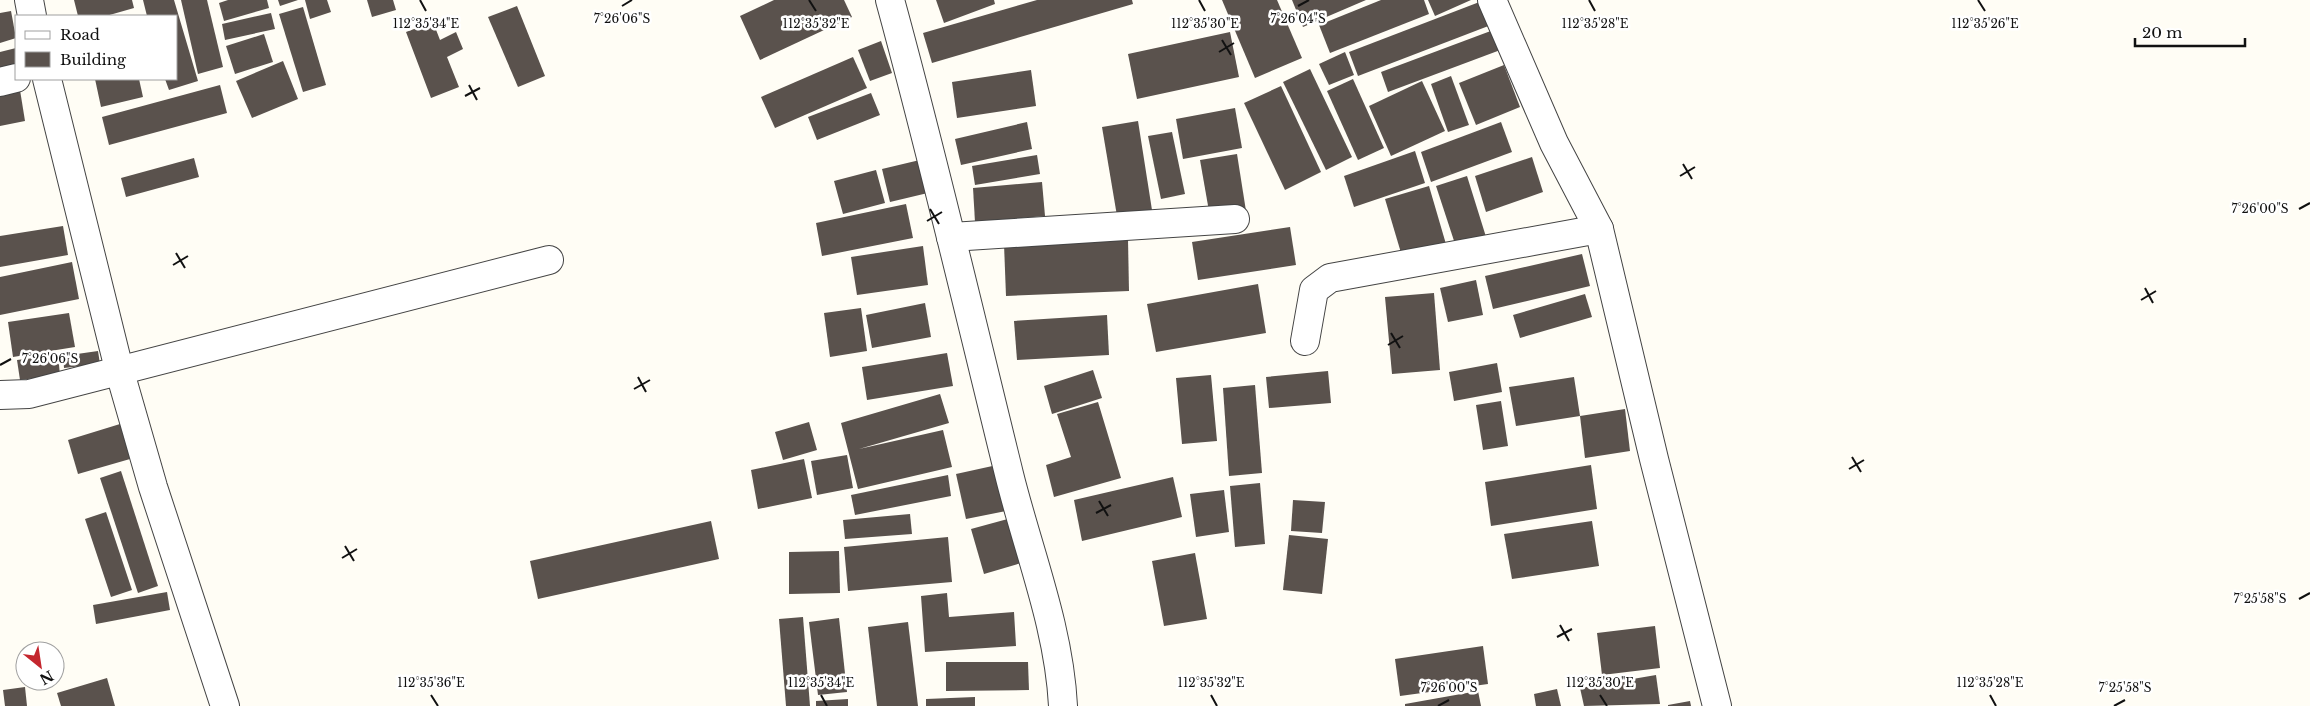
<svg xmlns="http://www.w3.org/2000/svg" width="2310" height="706" viewBox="0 0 2310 706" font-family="'Libre Baskerville',serif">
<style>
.building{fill:#5a524d}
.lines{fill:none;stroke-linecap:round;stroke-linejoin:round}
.street-casing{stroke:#444;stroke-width:30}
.street{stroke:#fff;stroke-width:28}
.ticks{fill:none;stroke:#111;stroke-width:2}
.ticks-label{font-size:12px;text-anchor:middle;fill:#111;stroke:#fff;stroke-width:5;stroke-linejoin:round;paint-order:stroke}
</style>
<rect width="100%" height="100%" fill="#fffdf5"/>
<g class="building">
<path d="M74,0H132L134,8L106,16H78Z"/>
<path d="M143,0H174L198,81L169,90L165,79H176V16H147Z"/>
<path d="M181,0H207L223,67L198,74Z"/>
<path d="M228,0H267L269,8L224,21L219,3Z"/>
<path d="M278,0H298L280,6Z"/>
<path d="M305,0H327L331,12L310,19Z"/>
<path d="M367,0H393L396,10L372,17Z"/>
<path d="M774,0H844L852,17L760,60L740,16Z"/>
<path d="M936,0H994L995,4L944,23Z"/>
<path d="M1037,0H1132L1133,4L932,63L923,33Z"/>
<path d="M1222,0H1277L1302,58L1255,78Z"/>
<path d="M1292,0H1366L1303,27Z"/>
<path d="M1381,0H1424L1429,14L1330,53L1319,25Z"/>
<path d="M1428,0H1471L1435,16Z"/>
<path d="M1482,1L1491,25L1358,76L1349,52Z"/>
<path d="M517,6L545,76L518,87L488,17Z"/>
<path d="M303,7L326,85L303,92L279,14Z"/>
<path d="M11,11L16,38L0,43V13Z"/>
<path d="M271,13L275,29L225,40L222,24Z"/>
<path d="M433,22L440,40L456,32L463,49L447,57L459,87L431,98L406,32Z"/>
<path d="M1496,29L1503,49L1388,92L1381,72Z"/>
<path d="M1230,32L1239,77L1137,99L1128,54Z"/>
<path d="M264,34L273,62L235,74L226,46Z"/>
<path d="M881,41L892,73L870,81L858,50Z"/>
<path d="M16,48V73L0,77V52Z"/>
<path d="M1345,52L1354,75L1329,85L1319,64Z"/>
<path d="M853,57L867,88L775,128L761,97Z"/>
<path d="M283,61L298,99L252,118L236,81Z"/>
<path d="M1504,65L1520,107L1476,125L1459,83Z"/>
<path d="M1310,69L1352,157L1326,170L1283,82Z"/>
<path d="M1031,70L1036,106L957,118L952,82Z"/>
<path d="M1451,76L1469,125L1448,132L1431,84Z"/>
<path d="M95,79H139L143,97L101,107Z"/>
<path d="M1353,79L1384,148L1358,160L1327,91Z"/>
<path d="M1422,81L1445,131L1391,156L1369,106Z"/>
<path d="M220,85L227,113L109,145L102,117Z"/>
<path d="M1281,86L1321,172L1285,190L1244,103Z"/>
<path d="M20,90L25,121L0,126V93Z"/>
<path d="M871,93L880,115L817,140L808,117Z"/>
<path d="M1235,108L1242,148L1183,159L1176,119Z"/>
<path d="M1138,121L1152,210L1117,216L1102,127Z"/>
<path d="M1027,122L1032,149L961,165L955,139Z"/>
<path d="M1501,122L1512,152L1431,182L1421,152Z"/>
<path d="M1172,132L1185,194L1161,199L1148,136Z"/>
<path d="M1415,151L1425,183L1354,207L1344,176Z"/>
<path d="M1237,154L1246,211L1210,217L1200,160Z"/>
<path d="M1037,155L1040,174L975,185L972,166Z"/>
<path d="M1532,157L1543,192L1486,212L1475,176Z"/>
<path d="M194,158L199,177L126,197L121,178Z"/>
<path d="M924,159L932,192L890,202L882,169Z"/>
<path d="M876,170L885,203L843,214L834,181Z"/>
<path d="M1467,176L1487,240L1457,250L1436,186Z"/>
<path d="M1042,182L1045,216L975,222L973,188Z"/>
<path d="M1429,186L1448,251L1404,263L1385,199Z"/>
<path d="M906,204L913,238L822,256L816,223Z"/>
<path d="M63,226L68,255L0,267V236Z"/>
<path d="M1290,227L1296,265L1198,280L1192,242Z"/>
<path d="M1128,239L1129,291L1006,296L1004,244Z"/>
<path d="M923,246L928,285L857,295L851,257Z"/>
<path d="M1582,254L1590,286L1493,309L1485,276Z"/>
<path d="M72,262L79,299L0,315V277Z"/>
<path d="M1476,280L1483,315L1448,322L1440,288Z"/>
<path d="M1258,284L1266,333L1156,352L1147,304Z"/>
<path d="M1434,293L1440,370L1392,374L1385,297Z"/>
<path d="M1585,294L1592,317L1520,338L1513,315Z"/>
<path d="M925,303L931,337L872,348L866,315Z"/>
<path d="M861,308L867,351L830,357L824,313Z"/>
<path d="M69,313L75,347L13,357L8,322Z"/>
<path d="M1107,315L1109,355L1017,360L1014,321Z"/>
<path d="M98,351L100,364L64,368L63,356Z"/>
<path d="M947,353L953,386L867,400L862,367Z"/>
<path d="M58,355L60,375L20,380L17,360Z"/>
<path d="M1497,363L1502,392L1454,401L1449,372Z"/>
<path d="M1093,370L1102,398L1052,414L1044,386Z"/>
<path d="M1328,371L1331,403L1269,408L1266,377Z"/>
<path d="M1211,375L1217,441L1182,444L1176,378Z"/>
<path d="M1574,377L1580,416L1516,426L1509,387Z"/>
<path d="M1255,385L1262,473L1229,476L1223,388Z"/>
<path d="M940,394L949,423L859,449L943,430L952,467L858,489L841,423Z"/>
<path d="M1501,401L1508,446L1483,450L1476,405Z"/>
<path d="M1098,402L1121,478L1054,497L1046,465L1071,457L1057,414Z"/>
<path d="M1625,409L1630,451L1585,458L1580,416Z"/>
<path d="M809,422L817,450L783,460L775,432Z"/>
<path d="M120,424L130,459L78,474L68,440Z"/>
<path d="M847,455L853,488L817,495L811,461Z"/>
<path d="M804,459L812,498L758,509L751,470Z"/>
<path d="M997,465L1006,511L966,519L956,474Z"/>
<path d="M1591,465L1597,509L1491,526L1485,482Z"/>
<path d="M121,471L158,586L138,593L100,478Z"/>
<path d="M948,475L951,496L855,515L851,495Z"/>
<path d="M1173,477L1182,517L1082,541L1074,500Z"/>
<path d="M1260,483L1265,544L1235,547L1230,486Z"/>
<path d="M1224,490L1229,532L1196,537L1190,494Z"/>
<path d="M1293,500L1325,502L1322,533L1291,531Z"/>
<path d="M106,512L132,590L111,597L85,519Z"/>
<path d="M910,514L912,534L845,539L843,520Z"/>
<path d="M1015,517L1028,561L984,574L971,529Z"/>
<path d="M711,521L719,559L538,599L530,561Z"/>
<path d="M1592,521L1599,566L1512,579L1504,534Z"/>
<path d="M1289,535L1328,539L1322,594L1283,590Z"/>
<path d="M948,537L952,582L848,591L844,547Z"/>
<path d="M839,551L840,593L789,594V552Z"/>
<path d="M1195,553L1207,619L1164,626L1152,561Z"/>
<path d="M167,592L170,610L96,624L93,605Z"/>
<path d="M947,593L949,617L1014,612L1016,646L925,652L921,596Z"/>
<path d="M803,617L810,706H786L779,619Z"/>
<path d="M839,618L847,692L818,695L809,622Z"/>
<path d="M908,622L918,706H877L868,627Z"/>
<path d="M1655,626L1660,668L1602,675L1597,633Z"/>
<path d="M1483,646L1488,684L1400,696L1395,659Z"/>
<path d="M946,662H1028L1029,690L946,691Z"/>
<path d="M1656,675L1660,704L1584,706L1580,688Z"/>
<path d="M107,678L115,706H61L57,693Z"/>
<path d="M25,687L27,706H5L3,690Z"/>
<path d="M1557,689L1561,706H1536L1534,694Z"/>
<path d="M1478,691L1481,706H1405V704Z"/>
<path d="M975,697V706H926V699Z"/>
<path d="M848,699V706H816V701Z"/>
<path d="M1690,701L1691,706H1668V705Z"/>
</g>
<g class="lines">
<g class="street-casing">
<g id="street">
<path d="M29,0L32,16"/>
<path d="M890,0C933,157 970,316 1009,474C1028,551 1059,626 1063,706"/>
<path d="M1492,0L1554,143L1599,229L1654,459L1717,706"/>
<path d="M47,79L119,369L153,487L225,706"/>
<path d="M0,82L16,78"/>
<path d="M951,237L1235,219"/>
<path d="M1305,341L1314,290L1330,278L1599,229"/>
<path d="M0,395L29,394L549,260"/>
</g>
</g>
<use href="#street" class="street"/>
</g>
<path class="ticks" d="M420,0L426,11M809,0L816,11M1199,0L1205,11M1589,0L1595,11M1978,0L1985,11M622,6L632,0M1298,6L1309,0M1222,40L1231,55M1219,52L1234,43M469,85L477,100M465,96L480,88M1683,164L1692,179M1680,176L1695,167M930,209L939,224M2299,209L2310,203M927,221L942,212M176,253L185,268M173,265L188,256M2145,288L2153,303M2141,300L2156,291M1391,333L1400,348M1388,345L1403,336M0,365L11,359M638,377L646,392M634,389L650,380M1852,457L1861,472M1849,469L1864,460M1099,501L1108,516M1096,513L1111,505M345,546L354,561M342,558L357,549M2299,599L2310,593M1560,625L1569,641M1557,637L1572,629M431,695L438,706M821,695L827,706M1211,695L1217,706M1600,695L1607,706M1990,695L1996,706M1438,706L1449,700M2114,706L2125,700"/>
<g class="ticks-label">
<text x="622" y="23">7°26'06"S</text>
<text x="1298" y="23">7°26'04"S</text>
<text x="816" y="28">112°35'32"E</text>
<text x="1205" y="28">112°35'30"E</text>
<text x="1595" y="28">112°35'28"E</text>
<text x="426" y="28">112°35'34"E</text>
<text x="1985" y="28">112°35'26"E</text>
<text x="2260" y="213">7°26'00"S</text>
<text x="50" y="363">7°26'06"S</text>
<text x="2260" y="603">7°25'58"S</text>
<text x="431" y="687">112°35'36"E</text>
<text x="821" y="687">112°35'34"E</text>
<text x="1211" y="687">112°35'32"E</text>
<text x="1600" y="687">112°35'30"E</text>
<text x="1990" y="687">112°35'28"E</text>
<text x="1449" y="692">7°26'00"S</text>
<text x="2125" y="692">7°25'58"S</text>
</g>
<rect x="15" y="15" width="162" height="65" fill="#ffffff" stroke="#a0a0a0"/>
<rect x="25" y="31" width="25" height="8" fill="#ffffff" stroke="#a0a0a0"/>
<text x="60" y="40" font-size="15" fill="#111111">Road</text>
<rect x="25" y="52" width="25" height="15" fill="#5a524d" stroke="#a0a0a0"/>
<text x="60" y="65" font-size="15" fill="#111111">Building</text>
<g transform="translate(40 666) rotate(150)"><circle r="24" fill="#ffffff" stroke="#a0a0a0"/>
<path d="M0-4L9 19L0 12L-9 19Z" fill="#c4262e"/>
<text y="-8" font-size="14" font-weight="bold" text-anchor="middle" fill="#111111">N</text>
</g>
<path d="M2135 38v8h110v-8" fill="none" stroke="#111111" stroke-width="2.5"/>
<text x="2142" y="38" font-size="15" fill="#111111" stroke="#ffffff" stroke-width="4" paint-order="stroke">20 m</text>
</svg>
